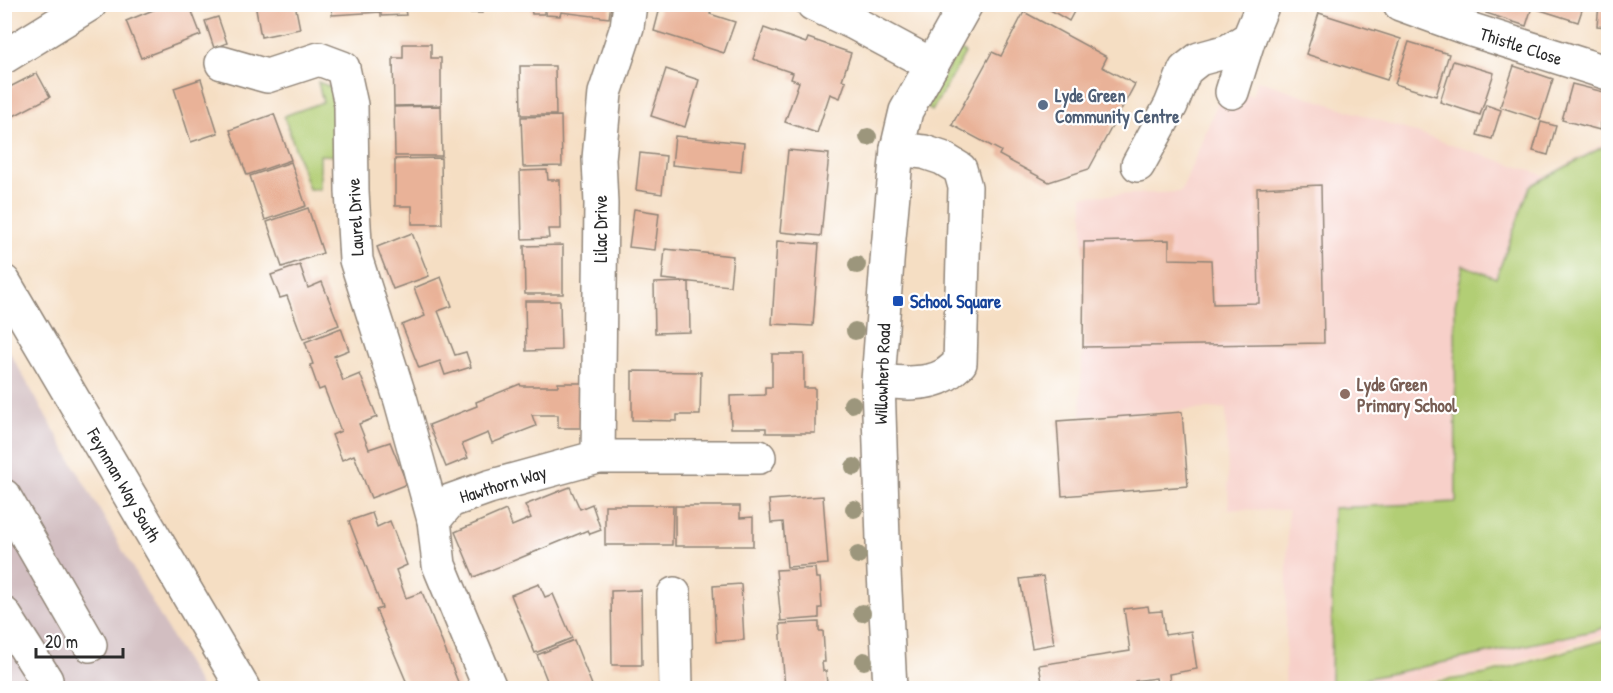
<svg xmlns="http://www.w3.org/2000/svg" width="1613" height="693" viewBox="0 0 1613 693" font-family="'Patrick Hand',sans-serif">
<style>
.built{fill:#f7d0c9}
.industrial{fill:#d2bec1}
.green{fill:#b2ce74;stroke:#6e7c50;stroke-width:1.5}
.building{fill:#e9b298}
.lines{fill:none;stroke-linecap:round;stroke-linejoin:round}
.minor-casing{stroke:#908477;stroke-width:36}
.minor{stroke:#fff;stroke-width:33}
.tree{fill:#9c967c}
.service-dot{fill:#5c6f8a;stroke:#fff;stroke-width:2}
.transit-dot{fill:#1a4fb4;stroke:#fff;stroke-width:2}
.education-dot{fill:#8d6e63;stroke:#fff;stroke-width:2}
.labels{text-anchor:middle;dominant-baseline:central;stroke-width:4.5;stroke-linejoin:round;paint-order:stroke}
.street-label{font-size:18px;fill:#2b2b2b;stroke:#fff}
.service-label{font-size:18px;font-weight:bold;fill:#4e5e75;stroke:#fff;text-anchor:start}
.transit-label{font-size:18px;font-weight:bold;fill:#164399;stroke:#fff;text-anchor:start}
.education-label{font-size:18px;font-weight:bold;fill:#785e54;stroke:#fff;text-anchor:start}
</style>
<rect width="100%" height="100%" fill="#fff"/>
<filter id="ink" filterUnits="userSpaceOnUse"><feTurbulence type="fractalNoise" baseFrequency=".0167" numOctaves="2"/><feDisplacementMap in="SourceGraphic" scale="12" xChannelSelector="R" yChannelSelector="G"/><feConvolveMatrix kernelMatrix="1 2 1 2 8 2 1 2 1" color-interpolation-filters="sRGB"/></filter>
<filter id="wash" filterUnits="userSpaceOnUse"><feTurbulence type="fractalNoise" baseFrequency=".008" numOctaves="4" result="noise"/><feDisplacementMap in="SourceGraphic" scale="24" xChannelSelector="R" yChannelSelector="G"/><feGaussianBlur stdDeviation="1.35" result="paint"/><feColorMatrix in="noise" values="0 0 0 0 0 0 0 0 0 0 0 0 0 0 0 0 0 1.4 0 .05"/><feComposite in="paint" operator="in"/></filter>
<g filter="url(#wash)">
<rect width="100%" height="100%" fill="#f5dec3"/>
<path class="built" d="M1257,80L1546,176L1608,141V634L1479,672L1371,688H1285L1288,510L1229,509L1226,408L1081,416V380L1083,347V196L1181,192L1225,85L1252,96Z"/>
<path class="industrial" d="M5,344L201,688H5Z"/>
<g class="green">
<path d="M959,49L965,53L932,111L926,107Z"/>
<path d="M318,82L331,87L336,106L341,156L320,155V189H309L284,116L323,102Z"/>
<path d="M1608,144V626L1597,630L1331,686L1333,508L1456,502L1455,305L1463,265L1496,278L1530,186Z"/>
<path d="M1608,639V688H1395L1487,674Z"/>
</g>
<g id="blocks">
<g class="building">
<path d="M168,4H189L201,35L141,58L126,21Z"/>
<path d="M255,4H295L300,29L261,37Z"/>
<path d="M331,4H465V10L456,11L455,7L405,10L406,15L381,16V12L332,15Z"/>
<path d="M470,4H544V14H532L531,9H482V13H470Z"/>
<path d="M547,4H611L609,18L561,12L560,16L546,15Z"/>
<path d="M661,4H713L710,14L735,22L724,53L654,31Z"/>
<path d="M1040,4H1078L1069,21Z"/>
<path d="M1489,4H1533L1526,26L1486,13Z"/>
<path d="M1539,4H1584L1578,22L1537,9Z"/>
<path d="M1599,4H1608V27L1597,26Z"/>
<path d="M1024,12L1107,57L1102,67L1135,84L1089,169L1049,182L999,155L1001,151L952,125L992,52L1001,56Z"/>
<path d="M1319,13L1401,39L1387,80L1306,54Z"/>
<path d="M218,17L227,43L214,48L205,21Z"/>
<path d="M764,28L806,43L808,38L851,53L842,80L846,81L840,98L830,94L817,133L785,122L799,82L791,79L793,73L753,59Z"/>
<path d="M1409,42L1449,54L1436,96L1395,84Z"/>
<path d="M403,44H431V58H441V105L394,106L393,58H403Z"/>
<path d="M1453,61L1494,73L1480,115L1440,102Z"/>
<path d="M520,66H555L556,115H521Z"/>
<path d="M1514,66L1553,79L1540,120L1500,107Z"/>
<path d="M666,69L699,80L685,127L651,116Z"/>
<path d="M37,73L50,97L4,121V90Z"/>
<path d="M201,79L218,133L191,142L174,88Z"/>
<path d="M1572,84L1608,93V125L1601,123L1600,130L1562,120Z"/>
<path d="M1486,105L1501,110L1492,139L1477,135Z"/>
<path d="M441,106L442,156H395L394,107Z"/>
<path d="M274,114L291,160L247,175L230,130Z"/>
<path d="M561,116L562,166L523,167L521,117Z"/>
<path d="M1541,122L1556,126L1548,155L1533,151Z"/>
<path d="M675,136L744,143L741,172L672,165Z"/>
<path d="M788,150L829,154L821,236L780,232Z"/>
<path d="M640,153L666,156L662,194L636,190Z"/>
<path d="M441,158L442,224H412V206H395V159Z"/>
<path d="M291,162L306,206L265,220L250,176Z"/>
<path d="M547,170L548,180H560L561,229H548L549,238L522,239L520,171Z"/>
<path d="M1321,185L1324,343L1083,347L1084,242L1169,240V259L1211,260L1213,304L1259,303L1257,188Z"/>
<path d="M308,208L323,253L282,267L267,222Z"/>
<path d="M634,209L659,213L655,250L629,247Z"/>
<path d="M412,233L429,276L393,289L377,247Z"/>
<path d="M777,241L819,244L813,326L772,324Z"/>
<path d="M563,245V294H525L524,246Z"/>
<path d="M665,249L733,256L730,286L662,279Z"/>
<path d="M300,265L308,288L322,282L339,325L303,339L287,296L280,298L271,275Z"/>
<path d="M441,277L452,306L438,311L455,355L466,352L471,367L445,375L440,361L419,368L402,325L425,316L414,288Z"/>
<path d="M689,282L690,332L655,333L654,283Z"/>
<path d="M525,301H560L561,350L526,351Z"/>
<path d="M341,328L349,350L334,356L343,381L360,374L377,417L359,424L369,449L390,442L407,484L371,498L354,455L342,460L332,435L341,431L324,388L319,390L310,365L313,364L305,342Z"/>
<path d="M772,354H804V388H815V433H766V428H731L730,396L765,395V387H772Z"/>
<path d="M632,371L701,372L700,415H677V421L632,420Z"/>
<path d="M558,383H582V428H558V415H532L536,426L492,443L488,433L462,444L468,458L446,467L429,425L477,406L476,402L520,384L521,386H558Z"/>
<path d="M1182,412L1188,486L1062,496L1057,421Z"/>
<path d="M570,487L580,509L592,504L601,530L590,534L588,530L474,577L455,532L506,510L512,526L531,518L525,505Z"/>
<path d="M823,496L828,564L787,567L783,522L771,523L769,500Z"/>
<path d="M605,505H673L672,545H605Z"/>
<path d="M675,506H740V518L753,517V546H675Z"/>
<path d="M372,513L377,527L390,521L407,565L396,570L406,598L422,592L460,687L455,688H409L376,610L382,608L349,521Z"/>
<path d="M815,568L816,578H820L822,608H819V618L781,621L776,570Z"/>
<path d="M1043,576L1054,644L1032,648L1020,579Z"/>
<path d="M539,584L545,597L553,594L572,638L535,653L511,595Z"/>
<path d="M741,584L744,640L716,642L713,586Z"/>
<path d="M641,590L642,665H612L611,591Z"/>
<path d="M1148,606L1149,612L1162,611L1165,635L1191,631L1197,669L1169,674L1170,682L1157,684L1156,678L1135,681L1136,688H1081L1080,684L1054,688H1043L1039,665L1130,651L1124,609Z"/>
<path d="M819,622V631H823L825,662H822L823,671H826L827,685H823L824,688H785L780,624Z"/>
<path d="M574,640L592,685L584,688H550L537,655Z"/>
</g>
</g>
</g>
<g filter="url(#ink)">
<use href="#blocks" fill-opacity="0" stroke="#908477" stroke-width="1.5"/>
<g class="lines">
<g class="minor-casing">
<g id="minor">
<path d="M813,4L854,23L932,65"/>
<path d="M1400,4L1472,30L1608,73"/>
<path d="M4,57L90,4"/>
<path d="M222,63L267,76L319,59L343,68L351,105L352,191L356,260L401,401L434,520"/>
<path d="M1232,92L1249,38"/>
<path d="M1138,165L1171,105L1185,70L1199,59L1228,51L1249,38L1263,4"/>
<path d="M4,282L243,688"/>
<path d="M878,381C899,383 926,386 945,375C950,372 955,367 960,363L965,187L960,169L942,158L924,152L897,149"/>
<path d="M598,457L601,204L599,159L605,93L627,27L630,4"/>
<path d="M4,496L90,645"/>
<path d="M674,594L676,688"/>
<path d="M4,614L46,680"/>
<path d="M490,688L439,565L434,520L450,501L489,487L598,457H759"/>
<path d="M890,688L884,572L878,381L888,249L897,149L906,111L966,4"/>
</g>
</g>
<use href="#minor" class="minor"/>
</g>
<g class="tree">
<circle cx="868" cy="137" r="9"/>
<circle cx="857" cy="265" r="9"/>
<circle cx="855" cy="331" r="9"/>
<circle cx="852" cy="404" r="9"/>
<circle cx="854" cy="467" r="9"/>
<circle cx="854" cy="509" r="9"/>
<circle cx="858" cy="555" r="9"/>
<circle cx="862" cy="613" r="9"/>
<circle cx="864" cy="661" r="9"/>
</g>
</g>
<circle class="service-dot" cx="1043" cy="105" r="6"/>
<rect class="transit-dot" x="892" y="295" width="12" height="12" rx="3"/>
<circle class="education-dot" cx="1345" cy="394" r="6"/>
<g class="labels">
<g class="street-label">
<text transform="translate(1521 46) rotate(18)">Thistle Close</text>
<text transform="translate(355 217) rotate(-93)">Laurel Drive</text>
<text transform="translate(600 229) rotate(-90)">Lilac Drive</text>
<text transform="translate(882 374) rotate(-88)">Willowherb Road</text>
<text transform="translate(503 484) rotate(-17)">Hawthorn Way</text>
<text transform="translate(124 485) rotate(60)">Feynman Way South</text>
</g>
<g class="service-label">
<text x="1055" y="95">Lyde Green<tspan x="1055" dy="21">Community Centre</tspan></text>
</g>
<g class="transit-label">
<text x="910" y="301">School Square</text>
</g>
<g class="education-label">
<text x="1357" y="384">Lyde Green<tspan x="1357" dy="21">Primary School</tspan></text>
</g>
</g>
<rect width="1613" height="693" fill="none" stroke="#fff" stroke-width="24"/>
<path d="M36 648v9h87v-9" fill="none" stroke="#2b2b2b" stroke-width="3"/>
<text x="45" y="648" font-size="18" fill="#2b2b2b" stroke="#ffffff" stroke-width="4.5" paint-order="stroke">20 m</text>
</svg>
